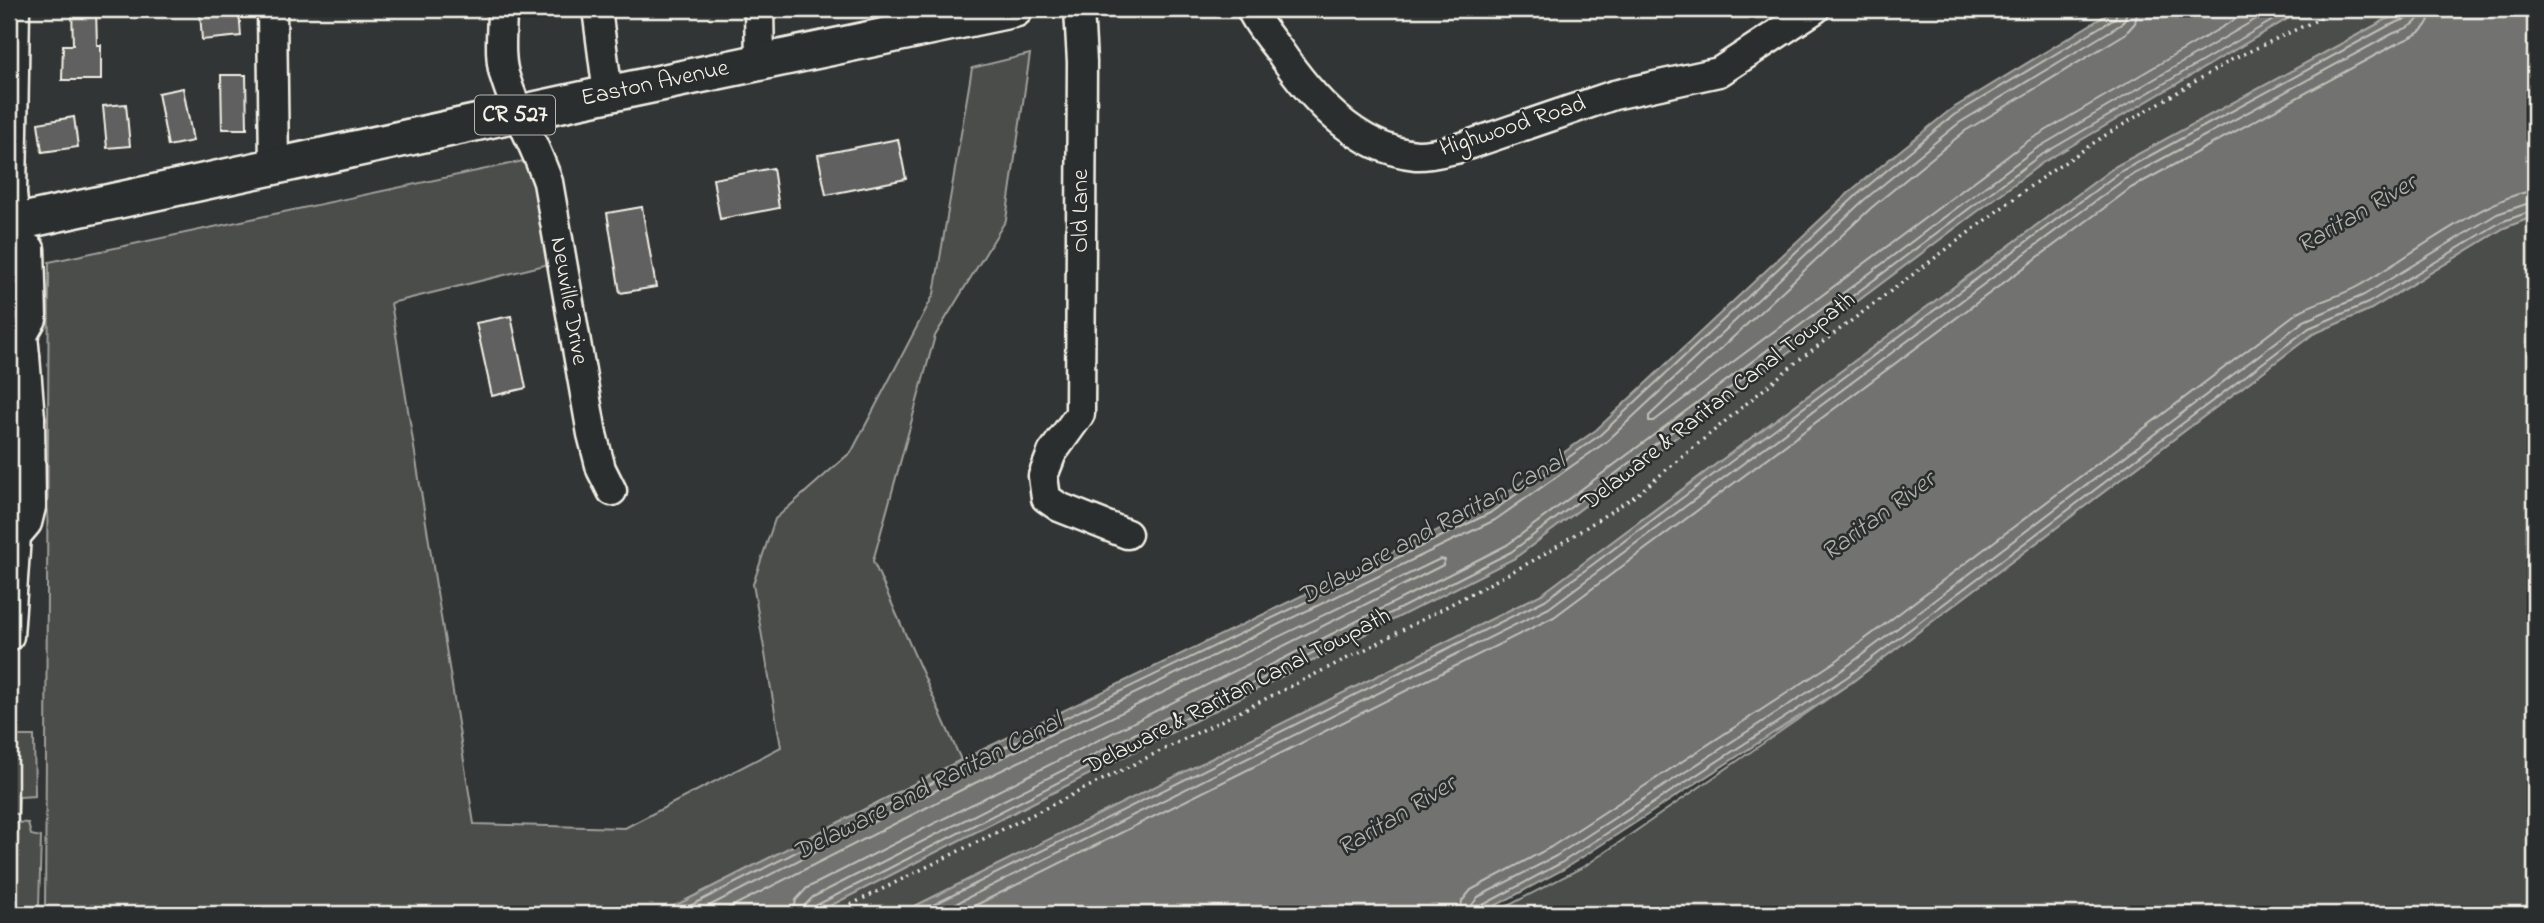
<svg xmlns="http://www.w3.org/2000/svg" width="2544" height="923" viewBox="0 0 2544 923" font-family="'Indie Flower',sans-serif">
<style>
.green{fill:#4b4d4c;stroke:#a09f9a;stroke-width:2}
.water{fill:#727370;stroke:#a6a5a0;stroke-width:2}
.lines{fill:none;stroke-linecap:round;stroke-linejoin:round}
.shore{stroke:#c0bfb8;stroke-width:2}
.building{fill:#5f605f;stroke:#f4f1e8;stroke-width:2}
.minor-casing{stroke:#f4f1e8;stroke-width:33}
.major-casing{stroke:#f4f1e8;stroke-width:40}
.path{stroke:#f4f1e8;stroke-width:3.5;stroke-dasharray:2 5;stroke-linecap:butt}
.minor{stroke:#2a2d2e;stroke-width:28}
.major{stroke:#2a2d2e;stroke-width:35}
.labels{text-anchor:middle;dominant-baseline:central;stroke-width:5;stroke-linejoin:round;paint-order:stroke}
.shield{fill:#2a2d2e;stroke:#b7b6b0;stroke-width:2}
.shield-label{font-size:23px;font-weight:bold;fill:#f4f1e8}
.street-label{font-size:24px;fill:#f4f1e8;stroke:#2a2d2e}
.water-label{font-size:26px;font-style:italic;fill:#b3b2ac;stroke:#2a2d2e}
</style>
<rect width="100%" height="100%" fill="#323535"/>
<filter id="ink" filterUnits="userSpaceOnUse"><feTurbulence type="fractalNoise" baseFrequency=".0143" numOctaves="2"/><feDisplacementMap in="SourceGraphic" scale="14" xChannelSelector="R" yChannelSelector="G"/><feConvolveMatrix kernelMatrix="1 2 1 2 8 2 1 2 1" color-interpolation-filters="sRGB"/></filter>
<g filter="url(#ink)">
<g class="green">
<path d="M2311,9H2413L2385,20L2116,166L1542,594L899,914H814L1515,558L2042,163L2289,18Z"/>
<path d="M1030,54L1006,220L935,336L873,561L961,760L659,914H45L49,262L533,159L549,264L391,303L474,824L625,828L781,747L753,584L775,519L852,451L934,294L972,68Z"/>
<path d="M2535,216V914H1492L1585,866L1852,682L2313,334L2371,309L2504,228Z"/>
<path d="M9,736H34L35,796L19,797L18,814H9Z"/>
<path d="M13,822L28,823L31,835L41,837L39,906H9V837Z"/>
</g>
<g class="water">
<path d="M2116,9H2311L2289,18L2042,163L1515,558L814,914H659L961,760L1486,507L1596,430L1854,188L1950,110Z"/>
<path d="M2413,9H2535V216L2504,228L2371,309L2313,334L1852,682L1564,869L1480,914H899L1542,594L2116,166L2385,20Z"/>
</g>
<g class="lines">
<g class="shore">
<path d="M2138,9L2135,23L2125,34L1965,131L1871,208L1649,416V421H1654L2028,141L2253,9"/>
<path d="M674,914L964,767L1490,513L1600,435L1858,194L1954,115L2115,18L2118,9"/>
<path d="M693,914L968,774L1495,520L1606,442L1864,200L1959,123L2120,25L2125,19L2127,9"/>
<path d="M717,914L973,784L1440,559L1445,560L1443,565L807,888L796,900L793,914"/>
<path d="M804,914L805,905L813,897L1507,545L2034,150L2273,9"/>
<path d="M812,914L813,909L817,905L1511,552L2038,157L2292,9"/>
<path d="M915,914L1545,600L2120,172L2388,26L2408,18L2412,9"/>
<path d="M935,914L1549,608L2125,179L2392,34C2406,28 2420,26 2421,9"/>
<path d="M958,914L1554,617L2131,188L2396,44C2414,36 2430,31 2431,9"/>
<path d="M1460,914L1462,901L1471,890L1551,847L1836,661L2298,312C2318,301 2342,296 2362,284C2402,261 2494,192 2535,191"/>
<path d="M1470,914L1472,905L1478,897L1556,856L1842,670L2304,321L2364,295L2497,214L2535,201"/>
<path d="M1479,914L1483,905L1561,863L1847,677L2309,328L2368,303L2501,222L2535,210"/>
</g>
</g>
<g class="building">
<path d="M72,9H96L97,45H101V80H62L63,45H73Z"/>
<path d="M239,9L241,36L202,40L200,12Z"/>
<path d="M221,75H246L247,129H222Z"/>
<path d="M183,88L193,141L168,146L158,93Z"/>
<path d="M126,104L130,146L107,148L103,106Z"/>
<path d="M74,117L78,147L42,152L38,123Z"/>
<path d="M898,139L906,179L826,195L818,155Z"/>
<path d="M773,168L779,208L720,219L713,179Z"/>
<path d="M642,207L656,287L620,293L607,213Z"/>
<path d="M511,316L526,388L492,396L476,323Z"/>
</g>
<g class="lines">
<g class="minor-casing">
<g id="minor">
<path d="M15,9L12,193L17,243"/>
<path d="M272,9L274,167"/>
<path d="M502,9C502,31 498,59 506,80C517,115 536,147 548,182L592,434L601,469L612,491"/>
<path d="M597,9L608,94"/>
<path d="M759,9L760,62"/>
<path d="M1079,9L1082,62L1080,414L1052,453L1043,476L1046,498L1059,507L1127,534"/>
<path d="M1251,9C1257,23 1268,36 1278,49C1310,96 1355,149 1416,155C1430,156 1445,151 1459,148L1614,95L1719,72L1815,9"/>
<path d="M9,267V250L17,243"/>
<path d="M9,358L25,356L23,335L32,319L30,249L17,243"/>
<path d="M9,506L11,419L30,418"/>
<path d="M9,636L16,536L27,523L31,507L30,418L25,356"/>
</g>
</g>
<g class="major-casing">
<path id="major" d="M9,224L608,94L1015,9"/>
</g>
<path class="path" d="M832,914L1374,645L1538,558L1635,496L1799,360L2040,179L2104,136L2233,59L2340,9"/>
<use href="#minor" class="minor"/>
<use href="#major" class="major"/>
</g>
</g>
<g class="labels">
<rect class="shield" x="475" y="95.5" width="80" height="39" rx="5"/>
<g class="shield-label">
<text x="515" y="115">CR 527</text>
</g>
<g class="street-label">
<text transform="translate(655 84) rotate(-12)">Easton Avenue</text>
<text transform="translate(1513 127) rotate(-18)">Highwood Road</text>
<text transform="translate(1081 211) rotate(-90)">Old Lane</text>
<text transform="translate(568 301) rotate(80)">Neuville Drive</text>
<text transform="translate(1719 402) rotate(-38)">Delaware &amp; Raritan Canal Towpath</text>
<text transform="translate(1238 692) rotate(-27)">Delaware &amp; Raritan Canal Towpath</text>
</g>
<g class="water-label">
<text transform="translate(2357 215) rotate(-30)">Raritan River</text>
<text transform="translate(1879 517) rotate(-36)">Raritan River</text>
<text transform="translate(1432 530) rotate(-28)">Delaware and Raritan Canal</text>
<text transform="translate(928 788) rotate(-27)">Delaware and Raritan Canal</text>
<text transform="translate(1397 817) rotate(-31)">Raritan River</text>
</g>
</g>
<rect width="2544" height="923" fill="none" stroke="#2a2d2e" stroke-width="35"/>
<rect x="18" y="18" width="2509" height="888" fill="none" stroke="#f4f1e8" stroke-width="2.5" filter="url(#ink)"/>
</svg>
